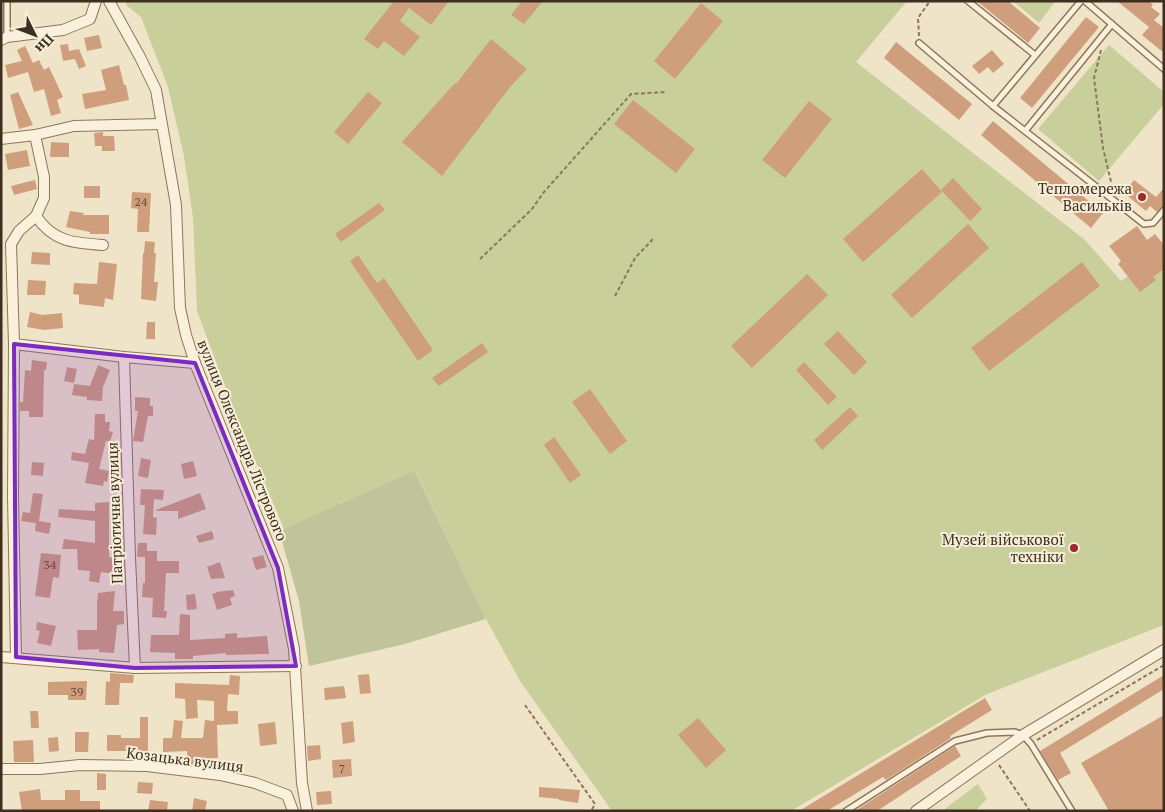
<svg xmlns="http://www.w3.org/2000/svg" width="1165" height="812" viewBox="0 0 1165 812" font-family="'PT Serif',serif">
<style>
.green{fill:#c9cf9b}
.cemetery{fill:#bfc49a}
.building{fill:#cf9f7d}
.lines{fill:none;stroke-linecap:round;stroke-linejoin:round}
.service-casing{stroke:#8d765c;stroke-width:8}
.minor-casing{stroke:#8d765c;stroke-width:12}
.path{stroke:#8d765c;stroke-width:2;stroke-dasharray:4 2.5;stroke-linecap:butt}
.service{stroke:#faf1dc;stroke-width:5}
.minor{stroke:#faf1dc;stroke-width:10}
.marked{fill:#7b2cbf;fill-opacity:0.2;stroke:#7b2cbf;stroke-width:4;stroke-linejoin:round}
.poi-dot{fill:#9e2a2b;stroke:#f7eed8;stroke-width:2}
.labels{text-anchor:middle;dominant-baseline:central;stroke-width:4;stroke-linejoin:round;paint-order:stroke}
.number-label{font-size:12px;fill:#624a37}
.poi-label{font-size:15px;fill:#3d2e20;stroke:#f7eed8;text-anchor:end}
.street-label{font-size:15px;fill:#3d2e20;stroke:#f7eed8}
</style>
<rect width="100%" height="100%" fill="#f0e4c8"/>
<g class="green">
<path d="M125,1H907L856,62L1085,240L1121,281L1164,250V625L987,694L791,811H612L520,681L486,619L416,472L284,529L234,410L197,311L193,218L184,156L168,87L141,17L127,6Z"/>
<path d="M1013,1H1052L1054,3L1039,23Z"/>
<path d="M1109,45L1164,92V104L1099,181L1038,129Z"/>
<path d="M978,784L987,799L975,811H942Z"/>
</g>
<path class="cemetery" d="M415,471L486,619L405,644L309,666L299,601L279,531Z"/>
<g class="building">
<path d="M394,1H449L431,25L409,8L400,21L420,37L404,56L384,41L378,49L364,39Z"/>
<path d="M522,1H543L524,24L511,15Z"/>
<path d="M977,1H1008L1040,28L1028,43Z"/>
<path d="M1117,1H1149L1153,5L1151,7L1160,14L1154,20L1164,28V53L1142,35L1149,27Z"/>
<path d="M701,3L723,21L675,79L654,61Z"/>
<path d="M1086,17L1099,27L1032,108L1020,98Z"/>
<path d="M99,35L102,48L87,51L84,38Z"/>
<path d="M491,39L527,69L511,86L442,176L402,142L455,83L456,84Z"/>
<path d="M896,42L972,104L959,120L884,58Z"/>
<path d="M68,44L69,51L79,49L86,66L79,69L75,59L63,61L60,45Z"/>
<path d="M25,46L33,63L39,60L44,70L49,67L63,97L57,100L61,113L51,116L44,89L34,92L28,72L8,78L5,65L22,61L17,50Z"/>
<path d="M992,50L1004,64L993,73L988,67L979,74L972,66Z"/>
<path d="M119,65L124,85H126L129,100L85,109L82,94L106,90L101,70Z"/>
<path d="M18,92L33,125L19,129L10,95Z"/>
<path d="M368,92L382,103L348,144L334,132Z"/>
<path d="M633,100L695,149L676,173L614,124Z"/>
<path d="M809,101L832,119L785,178L762,160Z"/>
<path d="M993,121L1103,213L1091,228L981,135Z"/>
<path d="M103,132V136H114L115,151H102V146H95L94,133Z"/>
<path d="M51,142L69,143V157H50Z"/>
<path d="M27,150L30,166L8,170L5,154Z"/>
<path d="M922,169L942,192L863,262L843,239Z"/>
<path d="M953,178L982,209L970,221L941,190Z"/>
<path d="M35,180L37,189L14,195L11,186Z"/>
<path d="M1134,180L1156,197L1164,188V206L1157,212L1150,206L1146,211L1124,193Z"/>
<rect x="84" y="186" width="16" height="12"/>
<path d="M132,192L151,193L149,232H137L138,209L131,208Z"/>
<path d="M379,203L385,210L341,242L335,234Z"/>
<path d="M70,211L84,213L83,215H109V234H90V232L66,227Z"/>
<path d="M968,224L989,248L912,318L891,295Z"/>
<path d="M1137,226L1147,240L1155,234L1164,245V269L1153,277L1156,280L1140,292L1118,264L1121,261L1109,246Z"/>
<path d="M145,241L155,242L154,253H156L154,282H158L156,301L141,299L143,253H144Z"/>
<path d="M32,252L50,253V265L31,264Z"/>
<path d="M358,255L377,283L384,278L433,350L418,361L350,261Z"/>
<path d="M99,262L117,264L113,300L105,298L104,307L79,304V295L73,294L74,283L97,284Z"/>
<path d="M1082,262L1100,286L989,371L971,348Z"/>
<path d="M807,274L828,295L752,368L731,346Z"/>
<path d="M28,280L46,281L45,295H27Z"/>
<path d="M30,312L42,315L62,313L63,328L44,330L27,327Z"/>
<path d="M147,322H155V339H146Z"/>
<path d="M838,331L867,362L854,375L824,344Z"/>
<path d="M482,343L488,352L439,386L432,378Z"/>
<path d="M32,360L47,362L46,370H44L43,417H29V411H20V402H23L25,370L31,371Z"/>
<path d="M804,362L837,397L828,405L796,370Z"/>
<path d="M98,365L110,370L103,387L102,401L87,400V397L72,395L74,384L90,386Z"/>
<path d="M67,367L77,369L74,383L64,381Z"/>
<path d="M590,389L627,441L610,454L572,402Z"/>
<path d="M135,397L150,398V406H153V416H148L143,442L133,441L138,411H135Z"/>
<path d="M850,407L858,416L822,450L814,440Z"/>
<path d="M95,414H105V422H110L109,431L113,432L110,442L106,441L99,469L109,471L107,482L104,481L103,486L85,483L89,463L71,460L72,452L85,454L89,439L94,440Z"/>
<path d="M554,437L581,475L570,483L544,445Z"/>
<path d="M141,458L151,460L148,478L138,476Z"/>
<path d="M193,461L197,476L184,479L181,464Z"/>
<path d="M32,462L44,463L43,476L31,475Z"/>
<path d="M141,489L164,490L163,500L154,499L153,517L157,518L156,535L143,534L145,505H140Z"/>
<path d="M33,493L43,494L39,521L51,523L49,534L35,531L36,523L21,521L23,512L30,513Z"/>
<path d="M200,493L206,509L178,519V511H156V510Z"/>
<path d="M109,502V557L116,558L115,574L101,572L99,583L89,581L90,571L78,570L77,549H62L64,539L95,543V521L58,517L59,509L95,511V503Z"/>
<path d="M212,531L214,539L199,543L196,536Z"/>
<path d="M138,543H147V551H157V561H179V573H166L164,611H167L166,618L152,617L153,598L142,597L143,583H145V557H137Z"/>
<path d="M41,553L61,555L59,578L53,577L50,598L35,596Z"/>
<path d="M263,555L267,567L256,570L252,558Z"/>
<path d="M220,562L225,578L211,579L207,567Z"/>
<path d="M233,590L235,596L230,598L232,605L217,610L212,594L216,593V592Z"/>
<path d="M115,591L113,611H124V624L117,625L114,653L99,652V649L78,650L77,630H97V604L98,593Z"/>
<path d="M195,594L197,609L187,610L186,595Z"/>
<path d="M180,614L190,615V640L225,638V634L237,633V638L267,636L269,654L226,655V653L193,656V659H175V653L150,652L151,635H179Z"/>
<path d="M37,622L56,626L51,646L37,643L40,631L36,630Z"/>
<path d="M110,673L134,675L133,683H120L119,705H105L106,681L110,682Z"/>
<path d="M369,674L371,693L360,694L358,675Z"/>
<path d="M230,675L240,676L239,695L228,694L227,711H238V724L217,725L218,758L199,759V766L188,764L187,751L163,752V738H172L174,720L183,721L181,738H203L205,720L214,721V701L197,700L198,718L186,719L185,699L175,698V683L229,685Z"/>
<path d="M1164,675V689L1060,753L1071,773L1058,780L1040,751Z"/>
<path d="M87,681L86,700H68V695H48V682Z"/>
<path d="M344,686L346,698L325,700L324,688Z"/>
<path d="M985,698L992,710L950,736L951,738L886,780L883,777L827,811H799Z"/>
<path d="M30,711H38L39,728H31Z"/>
<path d="M1164,715V811H1109L1081,763Z"/>
<path d="M140,717H148V751H107V735H121V738H140Z"/>
<path d="M698,718L726,750L706,768L678,735Z"/>
<path d="M353,721L355,742L343,744L341,723Z"/>
<path d="M275,722L277,744L260,746L258,724Z"/>
<path d="M75,732H89L88,752H75Z"/>
<path d="M58,737L59,751L49,752L48,738Z"/>
<path d="M33,740L34,762H14L13,741Z"/>
<path d="M320,745L321,759L308,761L307,746Z"/>
<path d="M955,746L961,756L877,811H855Z"/>
<path d="M351,759L352,776L333,778L332,760Z"/>
<path d="M97,773L106,774V790H97Z"/>
<path d="M138,782L153,783L152,794L137,793Z"/>
<path d="M539,787L580,790L578,803L559,800V799L539,797Z"/>
<path d="M40,789L41,800H65V790H80V801H100V811H22L19,792Z"/>
<path d="M331,791L332,804L317,805L316,792Z"/>
<path d="M194,798L207,801L205,811H192Z"/>
<path d="M150,800L168,802L167,811H148Z"/>
</g>
<g class="lines">
<g class="service-casing">
<g id="service">
<path d="M7,1V37"/>
<path d="M968,1L1035,55"/>
<path d="M1081,1L993,106L1144,224L1153,223L1164,210"/>
<path d="M1085,1L1164,69"/>
<path d="M919,43L993,106"/>
<path d="M1025,131L1112,24"/>
<path d="M846,811L955,741L987,733L1015,732L1023,735L1031,744L1072,811"/>
</g>
</g>
<g class="minor-casing">
<g id="minor">
<path d="M109,1L140,57L156,90L176,205L180,308L186,335L195,363L278,568L294,649L302,783L307,811"/>
<path d="M1,40L7,37L63,30L90,19L96,1"/>
<path d="M1,139L35,135L74,126L161,124"/>
<path d="M36,216C53,242 74,243 103,245"/>
<path d="M14,344L124,357L195,363"/>
<path d="M124,357L130,558L135,668"/>
<path d="M1,657L135,668L296,666"/>
<path d="M16,657L13,496L14,344L11,244L19,231L36,216L44,198V177L35,135"/>
<path d="M1,769H40L80,765L147,766L220,775L255,783L287,795L293,811"/>
<path d="M916,811L1023,735L1164,650"/>
</g>
</g>
<g class="path">
<path d="M919,36L918,18L930,1"/>
<path d="M1101,50L1094,78L1103,148L1113,190"/>
<path d="M480,259L532,209L544,192L631,94L667,92"/>
<path d="M615,296L635,258L654,238"/>
<path d="M525,705L595,804L591,811"/>
<path d="M1037,740L1164,665"/>
<path d="M999,765L1030,811"/>
</g>
<use href="#service" class="service"/>
<use href="#minor" class="minor"/>
</g>
<path class="marked" d="M14,344L195,363L278,568L296,666L135,668L16,657Z"/>
<g class="poi-dot">
<circle cx="1142" cy="197" r="5"/>
<circle cx="1074" cy="548" r="5"/>
</g>
<g class="labels">
<g class="number-label">
<text x="141" y="201">24</text>
<text x="50" y="564">34</text>
<text x="77" y="691">39</text>
<text x="342" y="768">7</text>
</g>
<g class="poi-label">
<text x="1132" y="188">Тепломережа<tspan x="1132" dy="17">Васильків</tspan></text>
<text x="1064" y="539">Музей військової<tspan x="1064" dy="17">техніки</tspan></text>
</g>
<g class="street-label">
<text transform="translate(243 440) rotate(68)">вулиця Олександра Лістрового</text>
<text transform="translate(114 513) rotate(-92)">Патріотична вулиця</text>
<text transform="translate(185 759) rotate(7)">Козацька вулиця</text>
</g>
</g>
<rect width="1165" height="812" fill="none" stroke="#3d2e20" stroke-width="5"/>
<g transform="translate(35 35) rotate(132)" stroke="#f7eed8" stroke-width="4" paint-order="stroke">
<path d="M0-4L9 19L0 12L-9 19Z" fill="#3d2e20"/>
<text y="-8" font-size="14" font-weight="bold" text-anchor="middle" fill="#3d2e20">Пн</text>
</g>
</svg>
